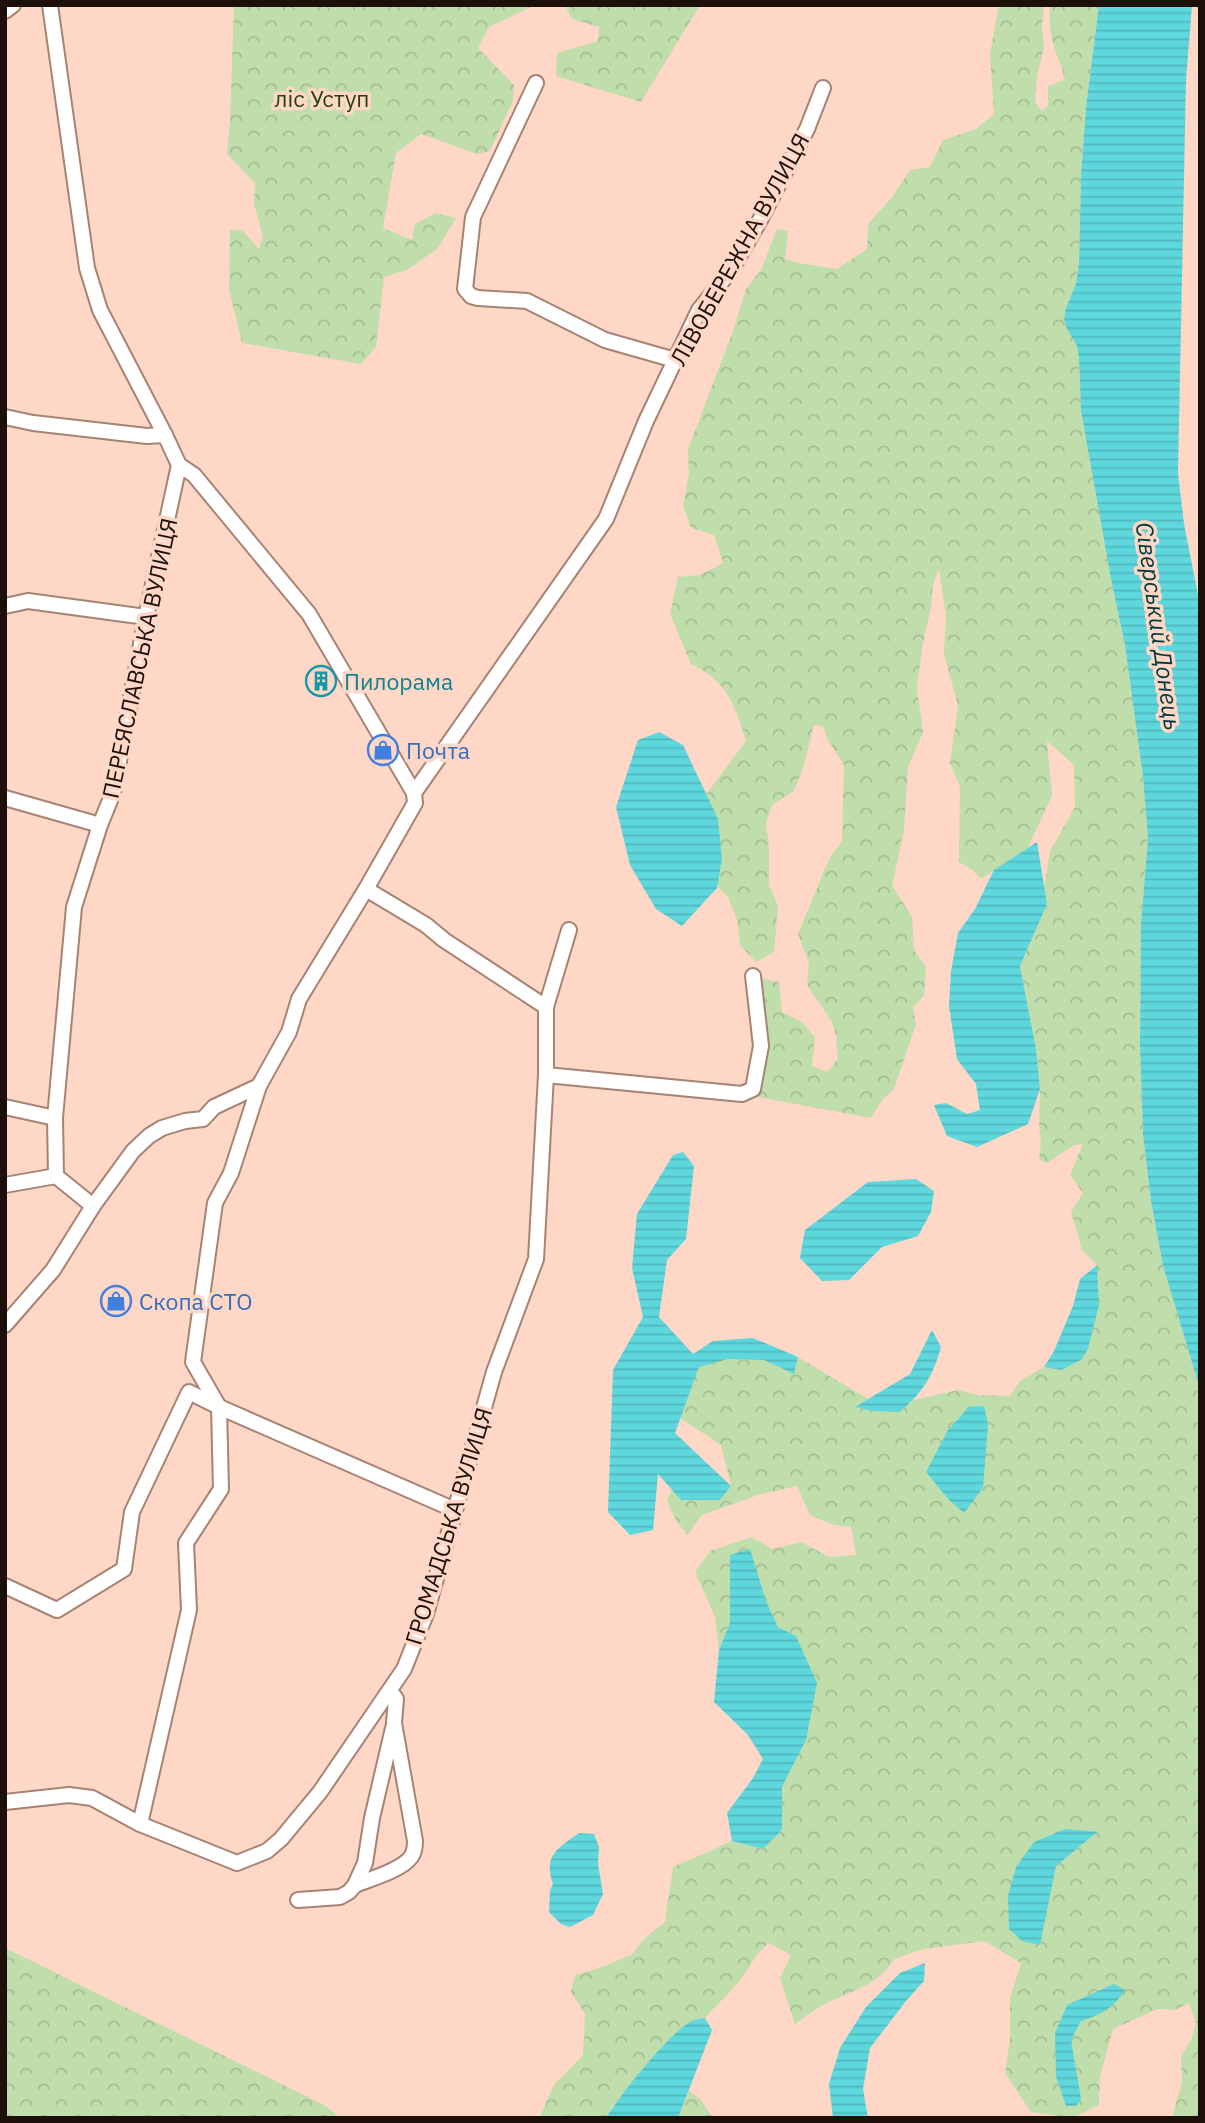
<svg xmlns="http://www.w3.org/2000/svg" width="1205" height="2123" viewBox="0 0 1205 2123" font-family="'IBM Plex Sans',sans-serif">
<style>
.forest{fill:url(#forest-crowns)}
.water{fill:url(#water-rules)}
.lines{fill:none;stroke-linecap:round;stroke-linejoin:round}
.minor-casing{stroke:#a78374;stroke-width:18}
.minor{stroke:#fff;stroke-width:14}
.labels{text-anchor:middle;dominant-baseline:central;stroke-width:7;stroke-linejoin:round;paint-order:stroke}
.park-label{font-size:23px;fill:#27410e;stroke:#fed7c6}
.street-label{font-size:23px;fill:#1d100a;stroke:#fed7c6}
.culture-label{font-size:23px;fill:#0d838f;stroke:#fed7c6;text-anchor:start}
.shop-label{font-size:23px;fill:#366cbe;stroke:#fed7c6;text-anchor:start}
.water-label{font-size:24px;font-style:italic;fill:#003c3f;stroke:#fed7c6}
</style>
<defs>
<pattern id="forest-crowns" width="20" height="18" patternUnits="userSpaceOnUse" patternTransform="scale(1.75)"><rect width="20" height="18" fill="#c0ddac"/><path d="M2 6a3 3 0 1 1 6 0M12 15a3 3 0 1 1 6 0" fill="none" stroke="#a5bd93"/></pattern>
<pattern id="water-rules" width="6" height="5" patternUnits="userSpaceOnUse" patternTransform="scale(1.75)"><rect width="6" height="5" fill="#5ed7dd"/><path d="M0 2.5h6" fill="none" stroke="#51b8bc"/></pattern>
</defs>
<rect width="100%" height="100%" fill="#fed7c6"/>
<g class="forest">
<path d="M234,5H535L489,27L478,48L514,85L513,101L490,151L477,154L421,134L396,153L383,228L412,240L415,224L436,213L456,218L438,248L407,270L384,277L376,347L361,364L242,343L229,290L230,230H242L259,249L263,236L254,204L255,183L227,154L230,120Z"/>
<path d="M565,5H700L641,102L556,76L557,53L598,41L599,27L572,19Z"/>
<path d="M999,5H1044L1042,26L1044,47L1037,76L1035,102L1042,111L1048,105V86L1064,80C1063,66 1058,60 1054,47C1050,34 1049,20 1050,7L1099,5L1086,107L1081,175L1079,263L1076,285L1066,308V327L1077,346L1079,359L1081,411L1111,579L1125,645L1143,777L1148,839L1141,924L1140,1045L1143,1135L1151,1201L1163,1266L1200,1389V2118H1172L1182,2082L1181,2056L1191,2040L1196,2023L1189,2003L1175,2010L1157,2009L1113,2029L1100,2076L1099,2105L1072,2118L1031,2112L1005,2073L1010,2040V1998L1021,1963L984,1941L924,1949L894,1959C880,1984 852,1991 827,2003C816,2008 805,2017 795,2024L780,1978L791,1955L769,1943C755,1954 748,1970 737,1984C727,1996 715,2006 705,2018L693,2021L613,2106L606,2118H539L554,2085L583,2055L585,2014L571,1992L575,1975L602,1967L631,1955L645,1938L665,1922L673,1867L732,1841L763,1849L782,1830V1787L806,1740L796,1636L778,1627L766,1601L730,1555V1623L719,1650L715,1617L695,1572L710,1551L752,1537L772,1549L801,1542L830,1557L856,1555L851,1527L834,1525L810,1515L797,1486L761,1494L702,1515L687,1535L676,1520L667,1501L672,1489L682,1500H719L731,1485L721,1445L680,1418L699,1366L728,1359L764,1360L794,1374L798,1357L868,1399L856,1406L900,1412L914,1400L958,1390L978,1395L1010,1396L1020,1381L1044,1367L1061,1370L1081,1360L1097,1265L1082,1250L1071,1212L1083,1193L1070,1175L1083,1144L1074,1145L1047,1163L1039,1159L1041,1143L1039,1126L1040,1089L1036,1049L1020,966L1047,904L1044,889L1050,851L1075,807L1074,765L1047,741L1052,795L1028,848L981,879L973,870L959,862L960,787L950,763L958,706L944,654L946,616L939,569L933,584L931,608L923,643L917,688L923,732L908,767L904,831L892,885L912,917L914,950L926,967L924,996L913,1007L916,1024L894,1089L882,1100L871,1118L742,1094L753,1089L760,978L779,982L782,1012L803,1023L815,1037L812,1066L827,1072L838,1059L836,1035L832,1022L807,985L809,963L798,934L829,859L842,841L844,765L828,740L823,726L814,725L803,768L794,791L772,805L766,823L769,848V885L778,906L774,952L756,962L740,945L737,920L729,899L700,867L695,809L746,741C735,705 727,681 691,664L670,614L678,577L700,575L723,563L714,535L691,528L683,506L689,474L688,449L733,331L746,289L761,270L777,229L788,231L785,259L799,263L837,269L867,249L868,224L893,196L910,170L930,167L943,140L976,129L994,114L990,54Z"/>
<path d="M5,1948L324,2105L341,2118H5Z"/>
<path d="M689,2091L701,2100L713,2118H678Z"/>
</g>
<g class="water">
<path d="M1099,5H1192L1186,80L1178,473L1184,524L1200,605V1389L1163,1266L1151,1201L1143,1135L1140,1045L1141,924L1148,839L1143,777L1125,645L1111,579L1081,411L1079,359L1077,346L1066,327L1064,318L1066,308L1076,284L1079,263L1081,175L1086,107Z"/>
<path d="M659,732L683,745L718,819L722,859L717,888L682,926L656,909L630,865L616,807L638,740Z"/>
<path d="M1037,842L1047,904L1020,966L1036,1049L1040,1089L1028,1124L977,1147L947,1136L934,1105L946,1103L967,1114L980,1110L976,1084L957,1059L949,1006L951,971L958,933L975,909L994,870Z"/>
<path d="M683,1152L694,1166L686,1239L667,1260L659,1317L693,1354L713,1341L753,1338L798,1357L794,1374L764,1360L728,1359L699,1367L675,1433L731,1486L720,1500H681L658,1474L653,1530L630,1535L608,1512L613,1370L643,1317L632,1268L637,1214L673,1155Z"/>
<path d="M916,1179L934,1191L931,1212L918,1236L882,1247L849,1280L822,1281L800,1258L805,1230L868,1182Z"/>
<path d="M1097,1265L1099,1305L1088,1349L1081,1360L1061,1370L1044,1367L1054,1351L1073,1306L1080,1279Z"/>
<path d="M932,1330L941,1347C933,1376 923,1392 900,1412L872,1411L855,1407L910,1374Z"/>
<path d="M984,1406L988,1424L983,1488L964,1513L948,1499L926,1472L948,1430L969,1407Z"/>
<path d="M750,1549L766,1601L778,1627L796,1636L817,1683L806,1740L782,1787V1830L763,1849L732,1841L727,1813L753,1778L763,1759L748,1735L714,1702L719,1650L730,1623V1555Z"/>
<path d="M1066,1829L1097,1832L1056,1866L1040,1945L1022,1941L1009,1929L1008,1896L1016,1867L1034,1842Z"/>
<path d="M579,1833L594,1834L599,1847L598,1864L603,1894L593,1915L570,1927L561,1924L549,1912L550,1890L553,1884C543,1855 558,1848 579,1833Z"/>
<path d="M925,1963L924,1981L906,2001L870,2048L863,2089L868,2118H833L829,2084L840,2048L866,2007L900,1973Z"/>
<path d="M1114,1984L1125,1990C1114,2008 1100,2015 1081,2021L1071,2040L1081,2099L1076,2106H1066L1056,2076L1055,2033L1067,2005Z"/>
<path d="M705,2018L712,2030L678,2118H606C620,2095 671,2030 694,2020C698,2019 701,2019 705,2018Z"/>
</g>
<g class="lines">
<g class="minor-casing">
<g id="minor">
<path d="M50,5L87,268L100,310L165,435L179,465L194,475L309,614L414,793"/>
<path d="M5,11L13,5"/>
<path d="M536,83L473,217L465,289L471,296L478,298L527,301L605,340L675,360"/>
<path d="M5,417L33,423L147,436L165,435"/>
<path d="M5,606L28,601L146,617"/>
<path d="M5,798L100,825"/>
<path d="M366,889L426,925L444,940L546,1007"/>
<path d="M546,1075L742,1094L753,1089L761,1046L753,976"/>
<path d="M5,1107L55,1118"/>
<path d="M5,1185L56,1176"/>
<path d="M93,1206L56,1176L55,1118L74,907L100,825L113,793L146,617L179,465"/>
<path d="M5,1325L53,1270L93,1206L133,1151L149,1136L162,1128L185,1121L203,1119L214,1107L259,1086"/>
<path d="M5,1586L57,1610L124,1569L132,1512L189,1392L219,1407L455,1510"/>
<path d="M5,1802L69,1795L92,1798L140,1824L237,1863L267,1851L281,1839L320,1792L404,1669L426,1614L494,1372L536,1259L546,1075V1007L569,930"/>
<path d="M140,1824L189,1610L186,1543L221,1489L219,1407L193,1362L215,1203L231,1173L259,1086L289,1032L299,999L366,889L415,803L414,793L606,519L646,421L699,310L731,270L760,220L807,129L823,88"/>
<path d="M355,1885C370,1879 402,1870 411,1857C414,1853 415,1846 415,1841L394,1723L396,1699L390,1691"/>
<path d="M298,1900L340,1897L349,1892L355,1885L365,1863L372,1818L393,1728"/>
</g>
</g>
<use href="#minor" class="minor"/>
</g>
<defs>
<g id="building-ring" transform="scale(1.575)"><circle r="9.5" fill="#fed7c6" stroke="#0f9aa8" stroke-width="1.5"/><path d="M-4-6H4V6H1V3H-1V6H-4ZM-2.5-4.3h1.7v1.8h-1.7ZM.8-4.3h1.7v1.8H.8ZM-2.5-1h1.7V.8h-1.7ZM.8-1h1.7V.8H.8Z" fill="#0f9aa8"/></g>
<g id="shop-ring" transform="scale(1.575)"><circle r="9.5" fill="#fed7c6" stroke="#3f7fe0" stroke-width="1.5"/><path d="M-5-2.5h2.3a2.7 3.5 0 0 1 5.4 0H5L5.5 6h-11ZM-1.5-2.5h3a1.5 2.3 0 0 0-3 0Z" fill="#3f7fe0"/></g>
</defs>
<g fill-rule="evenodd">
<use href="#building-ring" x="321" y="681"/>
<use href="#shop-ring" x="383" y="750"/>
<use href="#shop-ring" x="116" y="1301"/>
</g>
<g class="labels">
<g class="park-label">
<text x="322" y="98">ліс Уступ</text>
</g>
<g class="street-label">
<text transform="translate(739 249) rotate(-61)">ЛІВОБЕРЕЖНА ВУЛИЦЯ</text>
<text transform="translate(139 658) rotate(-78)">ПЕРЕЯСЛАВСЬКА ВУЛИЦЯ</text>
<text transform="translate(448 1526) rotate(-73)">ГРОМАДСЬКА ВУЛИЦЯ</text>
</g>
<g class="culture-label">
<text x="344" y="681">Пилорама</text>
</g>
<g class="shop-label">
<text x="406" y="750">Почта</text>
<text x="139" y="1301">Скопа СТО</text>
</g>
<g class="water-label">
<text transform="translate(1159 626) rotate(82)">Сіверський Донець</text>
</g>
</g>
<rect width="1205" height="2123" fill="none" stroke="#1d100a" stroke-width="14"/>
</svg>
